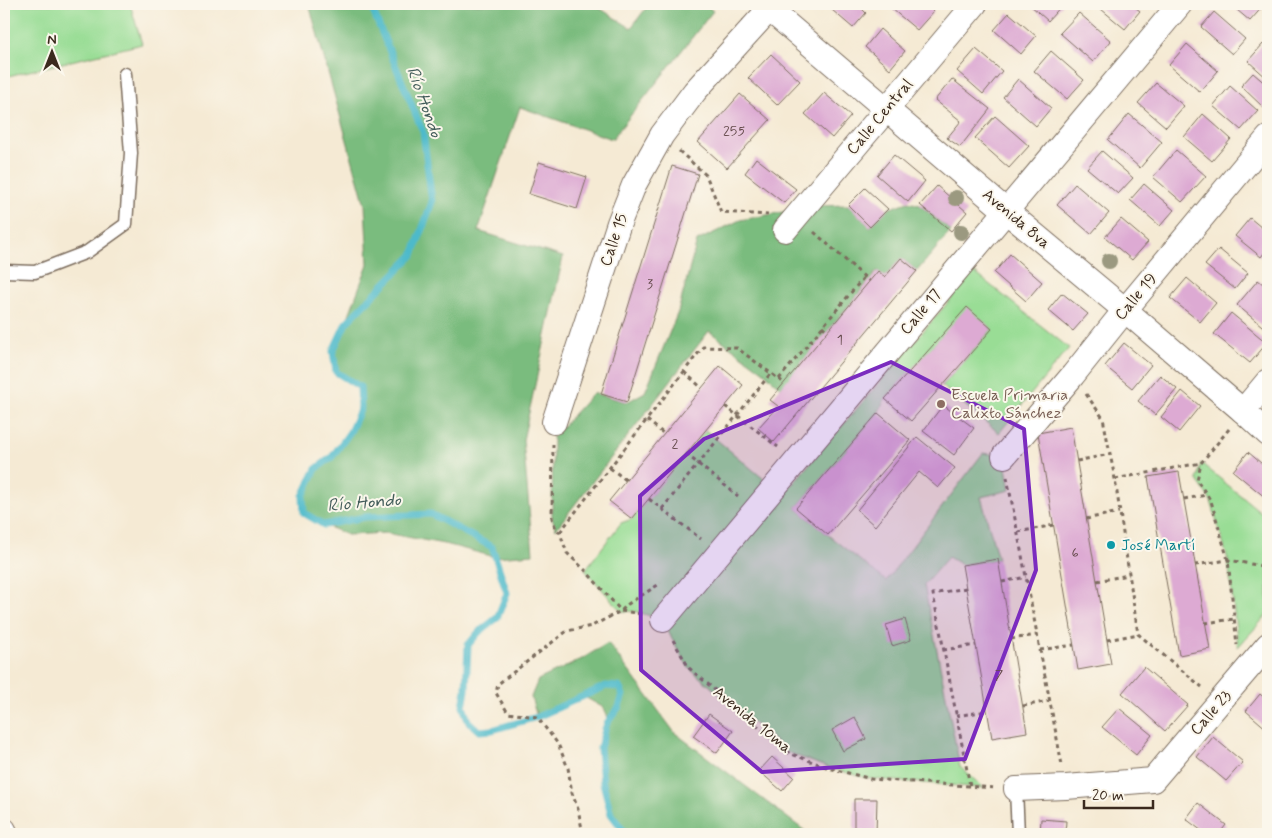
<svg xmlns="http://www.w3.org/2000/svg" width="1272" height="838" viewBox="0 0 1272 838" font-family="Mynerve,sans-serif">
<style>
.green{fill:#99dd95;stroke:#6a845a}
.forest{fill:#7abc7e;stroke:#5a734e}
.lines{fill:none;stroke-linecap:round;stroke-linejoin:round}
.stream{stroke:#4ebaca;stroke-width:7}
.building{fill:#ddaad3}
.lane-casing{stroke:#7c6d5e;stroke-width:15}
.street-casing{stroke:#7c6d5e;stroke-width:26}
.path{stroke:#7c6d5e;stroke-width:3;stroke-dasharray:4 4;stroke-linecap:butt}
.lane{stroke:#fff;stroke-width:12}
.street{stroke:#fff;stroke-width:24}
.tree{fill:#9b9980}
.marked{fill:#7b2cbf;fill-opacity:0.2;stroke:#7b2cbf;stroke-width:4;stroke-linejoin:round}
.education-dot{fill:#8d6e63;stroke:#fbf7ec;stroke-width:2}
.culture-dot{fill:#0f9aa8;stroke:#fbf7ec;stroke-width:2}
.labels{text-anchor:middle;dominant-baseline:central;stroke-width:4;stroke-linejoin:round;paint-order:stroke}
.number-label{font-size:14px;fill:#644a4b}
.street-label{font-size:16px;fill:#3b2a1e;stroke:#fbf7ec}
.education-label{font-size:16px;fill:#785e54;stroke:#fbf7ec;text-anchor:start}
.culture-label{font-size:16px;fill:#0d838f;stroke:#fbf7ec;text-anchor:start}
.water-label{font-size:18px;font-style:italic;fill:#425c5a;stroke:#fbf7ec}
</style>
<rect width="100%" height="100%" fill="#fbf7ec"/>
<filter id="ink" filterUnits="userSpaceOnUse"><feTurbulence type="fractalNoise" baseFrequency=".02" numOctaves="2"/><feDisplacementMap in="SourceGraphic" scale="10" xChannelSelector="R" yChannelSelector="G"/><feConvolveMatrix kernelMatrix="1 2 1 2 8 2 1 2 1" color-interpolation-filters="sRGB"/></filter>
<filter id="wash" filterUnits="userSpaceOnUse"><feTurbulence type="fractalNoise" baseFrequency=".0096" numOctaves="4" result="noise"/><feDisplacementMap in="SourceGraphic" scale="20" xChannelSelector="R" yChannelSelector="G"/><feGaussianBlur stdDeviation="1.12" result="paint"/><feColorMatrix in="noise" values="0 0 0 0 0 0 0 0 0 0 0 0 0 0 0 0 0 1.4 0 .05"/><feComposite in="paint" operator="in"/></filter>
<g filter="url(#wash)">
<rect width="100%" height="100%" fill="#f5ead4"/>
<g class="green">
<path d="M4,4H130L142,44L4,77Z"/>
<path d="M974,272L1069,348L999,433L942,386L992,329L967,308L885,399L878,413L796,508L828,535L886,581L983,453L1004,456L1010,490L981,497L998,559L962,565L948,557L924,585L960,767L984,788L871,779L829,768L789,753L689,668L672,639L663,620L638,612L621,611L585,570L621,523L632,519L705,430L783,495Z"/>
<path d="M1201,463L1268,518V614L1238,647L1228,560L1211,501L1197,480Z"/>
</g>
<g class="forest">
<path d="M309,4H593L631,28L649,4H705L713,11L612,139L520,107L478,231L563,257L523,440L533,554L495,557L449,545L386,533L347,535L324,525L304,513L303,496L316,469L332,457L350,432L361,408L360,387L336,372L333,351L346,323L368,264L365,205Z"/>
<path d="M908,202L920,205L951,231L917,271L901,258L885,277L877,271L781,388L764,372L709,331L556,529L552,518L553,437L593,393L627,402L645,392L678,312L697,241L740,220L816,206L848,205L870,227L888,209Z"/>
<path d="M608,643L675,733L809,834H626L611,814L603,783L600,748L608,717L604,708L583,696L537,717L531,697L538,680L580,660Z"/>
</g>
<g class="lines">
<path class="stream" d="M370,4L423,132L432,202L413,255L346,323L333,351L336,372L360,387L361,408L350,432L332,457L316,469L303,496L304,513L324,525L365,517L431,514L492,547L507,593L497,618L479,632L468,645L466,690L463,706L468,721L479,731L492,730L537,717L606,686L619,687L623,695L619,707L607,723L600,748L603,783L611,814L626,834"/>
</g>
<g id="blocks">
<g class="building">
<path d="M825,4H857L866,13L853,28Z"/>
<path d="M896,4H926L934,11L917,30L892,9Z"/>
<path d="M1029,4H1063L1048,21Z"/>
<path d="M1095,4H1131L1140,11L1125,29Z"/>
<path d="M1230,4H1265L1250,21Z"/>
<path d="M1214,12L1245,39L1232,54L1201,27Z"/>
<path d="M1009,13L1036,36L1021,54L994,30Z"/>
<path d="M1079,13L1111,41L1093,62L1060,33Z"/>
<path d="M880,29L905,51L890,69L865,47Z"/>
<path d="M1187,44L1218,71L1200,92L1169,65Z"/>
<path d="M1263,44L1268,49V79L1248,61Z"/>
<path d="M976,49L1002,71L983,94L957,71Z"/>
<path d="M1051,51L1084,80L1067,99L1034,71Z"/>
<path d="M771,54L800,81L777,105L748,78Z"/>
<path d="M1253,73L1268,86V103L1264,108L1241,86Z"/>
<path d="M952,79L990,109L960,147L947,138L961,121L935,100Z"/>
<path d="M1018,79L1051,108L1036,126L1003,97Z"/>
<path d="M1156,83L1184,106L1166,127L1138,103Z"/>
<path d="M1230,86L1258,111L1241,130L1213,106Z"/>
<path d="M824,93L851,116L832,138L805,114Z"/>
<path d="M740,94L770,120L727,168L698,142Z"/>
<path d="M1129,114L1162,142L1140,168L1108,140Z"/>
<path d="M1203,114L1231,139L1212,161L1184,137Z"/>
<path d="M995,116L1029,146L1009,168L975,138Z"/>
<path d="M1176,150L1206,176L1182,202L1153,177Z"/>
<path d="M1102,151L1133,178L1118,194L1087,168Z"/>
<path d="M894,155L925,181L908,202L877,175Z"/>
<path d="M756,158L796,189L784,203L745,173Z"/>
<path d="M539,162L587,177L577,209L529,194Z"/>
<path d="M672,166L698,174L627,402L601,394Z"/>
<path d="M1075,184L1109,213L1091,234L1057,205Z"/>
<path d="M1144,184L1174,210L1160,226L1130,200Z"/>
<path d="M937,186L967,212L951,231L920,205Z"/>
<path d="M865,188L888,209L870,227L848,205Z"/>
<path d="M1250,218L1268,233V248L1261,257L1235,236Z"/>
<path d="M1121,219L1148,242L1132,260L1105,237Z"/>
<path d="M1219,249L1248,273L1235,289L1205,265Z"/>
<path d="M1010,254L1042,282L1026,301L994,273Z"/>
<path d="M901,258L917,271L774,442L758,428L778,406L770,400L878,271L885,277Z"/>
<path d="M1187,278L1216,303L1200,322L1170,298Z"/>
<path d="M1258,280L1268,288V331L1237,305Z"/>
<path d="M1062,293L1088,314L1073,331L1048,310Z"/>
<path d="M967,307L992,329L911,421L885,399Z"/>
<path d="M1231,313L1267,343L1250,363L1214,334Z"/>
<path d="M1124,343L1151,365L1132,388L1105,366Z"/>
<path d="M720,366L743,385L632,519L609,501Z"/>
<path d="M1160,375L1177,389L1155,415L1138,401Z"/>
<path d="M1182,391L1200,406L1179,432L1161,417Z"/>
<path d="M943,405L974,428L954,455L923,431Z"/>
<path d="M878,413L910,440L828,535L796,508Z"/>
<path d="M1071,427L1111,664L1078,670L1038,433Z"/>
<path d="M917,437L955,468L938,488L919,472L875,526L857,510Z"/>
<path d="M1248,452L1268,469V494L1266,498L1233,471Z"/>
<path d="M1179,472L1210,649L1179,655L1148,477Z"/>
<path d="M998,559L1027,732L992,738L962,565Z"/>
<path d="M905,619L911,640L892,646L886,625Z"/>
<path d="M1144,667L1188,705L1165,731L1122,693Z"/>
<path d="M1260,694L1268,701V730L1246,711Z"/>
<path d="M1119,708L1152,735L1136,755L1102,727Z"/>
<path d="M709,714L733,731L717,753L693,736Z"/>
<path d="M855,717L866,739L843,751L832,730Z"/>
<path d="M1213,737L1243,762L1226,781L1197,757Z"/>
<path d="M772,757L794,777L782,791L759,771Z"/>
<path d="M854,799H877L876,834H854Z"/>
<path d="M1198,803L1226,825L1219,834H1206L1186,819Z"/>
<path d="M1041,819L1066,821L1065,834H1040Z"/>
</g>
</g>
</g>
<g filter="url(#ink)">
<use href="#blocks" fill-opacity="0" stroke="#7c6d5e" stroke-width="1"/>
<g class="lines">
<g class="lane-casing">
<g id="lane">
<path d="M4,271L35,272L87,252L126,224L131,153L125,74"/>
<path d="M1016,789L1018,834"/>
</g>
</g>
<g class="street-casing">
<g id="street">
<path d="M763,4L1006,211L1125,310L1243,411L1268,434"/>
<path d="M785,230L975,4"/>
<path d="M1243,411L1268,381"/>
<path d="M554,422L619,223L634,185L662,135L695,91L774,4"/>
<path d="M1004,456L1073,375L1125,310L1268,138"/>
<path d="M663,620L1180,4"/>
<path d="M1016,789L1066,787L1153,780L1268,645"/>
<path d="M4,830L6,834"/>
</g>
</g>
<g class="path">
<path d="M679,151L706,175L721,212L768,215"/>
<path d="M814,232L869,281"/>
<path d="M822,326L828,331"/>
<path d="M684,372L702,388"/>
<path d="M779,379L864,277"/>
<path d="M1086,394L1103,418L1115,479L1138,634L1202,687"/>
<path d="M725,406L778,447"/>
<path d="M647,420L664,434"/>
<path d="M1229,429L1201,463L1197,480L1211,501L1228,560L1237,645"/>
<path d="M553,444L552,518L556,529L560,533L567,553L585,570L621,611L643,614"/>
<path d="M686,454L738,496"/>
<path d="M1077,461L1110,454"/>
<path d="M610,468L626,480"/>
<path d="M1007,477L1062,765"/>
<path d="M1115,479L1201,463"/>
<path d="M649,499L701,539"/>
<path d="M1184,499L1207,495"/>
<path d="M662,509L771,373"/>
<path d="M1086,519L1119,512"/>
<path d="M560,532L703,347L737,348L784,383"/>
<path d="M1018,532L1054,525"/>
<path d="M1195,565L1228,560L1268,567"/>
<path d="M1097,581L1129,575"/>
<path d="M1002,582L1026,577"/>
<path d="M966,588L933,594L970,786"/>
<path d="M1205,623L1234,619"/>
<path d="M1011,639L1037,635"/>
<path d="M673,640L689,668L789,753L829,768L871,779L995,788"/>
<path d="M1107,640L1138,634"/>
<path d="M943,650L976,645"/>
<path d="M1040,650L1074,645"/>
<path d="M1023,706L1049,701"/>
<path d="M956,716L987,711"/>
<path d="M583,834L578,809L572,793L568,768L558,744L537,717L508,713L496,693L498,684L567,631L592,626L621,611L628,604L661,583"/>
</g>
<use href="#lane" class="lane"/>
<use href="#street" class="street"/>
</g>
<g class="tree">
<circle cx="956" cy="198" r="8"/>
<circle cx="961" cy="232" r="8"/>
<circle cx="1109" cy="261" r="8"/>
</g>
</g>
<path class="marked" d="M891,362L1024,429L1036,570L965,759L762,772L641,670L640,496L704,439Z"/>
<circle class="education-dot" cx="941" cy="404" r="5"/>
<circle class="culture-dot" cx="1111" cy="545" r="5"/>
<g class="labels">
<g class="number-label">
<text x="734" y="131">255</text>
<text x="650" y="284">3</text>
<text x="840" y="340">1</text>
<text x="675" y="444">2</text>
<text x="1075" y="553">6</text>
<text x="999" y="675">7</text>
</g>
<g class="street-label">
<text transform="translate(880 117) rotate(-50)">Calle Central</text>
<text transform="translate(1016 219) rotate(40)">Avenida 8va</text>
<text transform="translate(614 240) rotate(-71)">Calle 15</text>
<text transform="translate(1136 297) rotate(-50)">Calle 19</text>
<text transform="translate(921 312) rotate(-50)">Calle 17</text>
<text transform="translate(1211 713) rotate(-49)">Calle 23</text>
<text transform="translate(752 720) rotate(39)">Avenida 10ma</text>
</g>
<g class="education-label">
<text x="951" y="395">Escuela Primaria<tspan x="951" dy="18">Calixto Sánchez</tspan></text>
</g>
<g class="culture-label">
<text x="1121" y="545">José Martí</text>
</g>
<g class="water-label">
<text transform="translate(424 102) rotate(70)">Río Hondo</text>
<text transform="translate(364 503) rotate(-5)">Río Hondo</text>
</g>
</g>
<rect width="1272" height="838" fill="none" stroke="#fbf7ec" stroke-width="20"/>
<g transform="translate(52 52)" stroke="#fbf7ec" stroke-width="4" paint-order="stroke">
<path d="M0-4L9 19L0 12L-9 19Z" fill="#3b2a1e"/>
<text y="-8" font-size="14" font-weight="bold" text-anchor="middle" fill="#3b2a1e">N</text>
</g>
<path d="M1084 800v8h69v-8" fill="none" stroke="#3b2a1e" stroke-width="2.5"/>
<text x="1092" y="800" font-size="15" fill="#3b2a1e" stroke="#fbf7ec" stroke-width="4" paint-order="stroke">20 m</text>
</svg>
